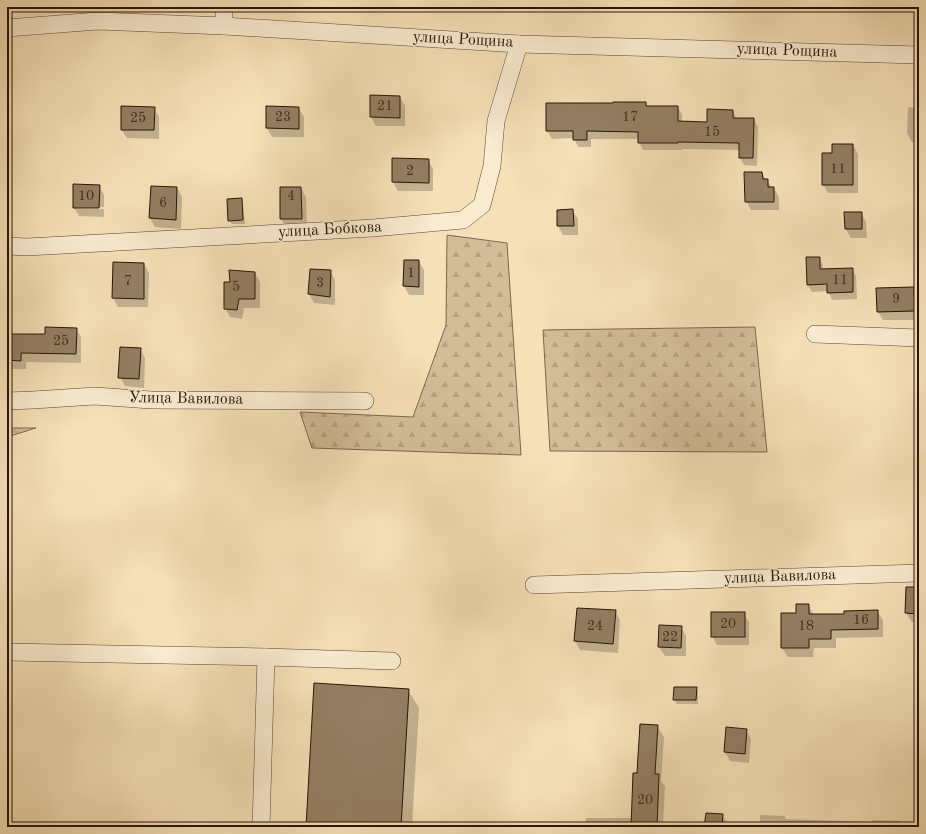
<svg xmlns="http://www.w3.org/2000/svg" width="926" height="834" viewBox="0 0 926 834" font-family="'Old Standard TT',serif">
<style>
.forest{fill:url(#forest-firs);stroke:#7e6850}
.wetland{fill:url(#wetland-marsh);stroke:#7e6850}
.shadow{fill:#0003}
.building{fill:#947e62;stroke:#291306}
.lines{fill:none;stroke-linecap:round;stroke-linejoin:round}
.minor-casing{stroke:#5c4632;stroke-width:18}
.minor{stroke:#f9ebd0;stroke-width:17}
.labels{text-anchor:middle;dominant-baseline:central;stroke-width:3;stroke-linejoin:round;paint-order:stroke}
.number-label{font-size:14px;fill:#442e1d}
.street-label{font-size:16px;fill:#291306;stroke:#f9ebd0}
</style>
<defs>
<pattern id="forest-firs" width="22" height="20" patternUnits="userSpaceOnUse"><rect width="22" height="20" fill="#d3bd99"/><path d="M5 1l3.5 6h-7zM16 11l3.5 6h-7z" fill="#b5a282"/></pattern>
<pattern id="wetland-marsh" width="20" height="14" patternUnits="userSpaceOnUse"><rect width="20" height="14" fill="#d3bd99"/><path d="M1 5h8M5 5V1M11 12h8M15 12V8" fill="none" stroke="#b5a282"/></pattern>
</defs>
<rect width="100%" height="100%" fill="#f6e0b7"/>
<filter id="stains"><feTurbulence type="fractalNoise" baseFrequency=".005" numOctaves="4"/><feColorMatrix values="0 0 0 0 .2 0 0 0 0 .09 0 0 0 0 .02 0 0 0 .5 -.17"/></filter>
<radialGradient id="worn" r=".72"><stop offset=".6" stop-color="#630" stop-opacity="0"/><stop offset="1" stop-color="#630" stop-opacity=".3"/></radialGradient>
<g class="forest">
<path d="M447,235L507,243L521,455L312,448L300,412L413,417L446,325Z"/>
<path d="M755,327L767,452L550,451L543,330Z"/>
</g>
<path class="wetland" d="M7,428H36L7,437Z"/>
<g class="shadow">
<path d="M400,97L405,106V126H376L371,117Z"/>
<path d="M646,103L648,107H678L682,115V122L708,123L733,111L737,119H754L758,127L757,166L744,165L740,158V150L682,149V150H643L639,142V139H591V147H578L574,138L552,139L547,131Z"/>
<path d="M267,107L299,108L304,117V137H272L267,128Z"/>
<path d="M908,107L919,108V142H912L907,133Z"/>
<path d="M154,108L159,117V139L127,138L122,130Z"/>
<path d="M853,145L858,154V193H828L823,184L833,154Z"/>
<path d="M393,159L428,160L433,169V191H398L393,182Z"/>
<path d="M762,173L766,180H767L772,188H774L779,197V210H751L746,201Z"/>
<path d="M99,186L104,195V207H77V209H104V217L79,216L74,207Z"/>
<path d="M7,187L8,189V217H7Z"/>
<path d="M151,187L177,188L182,197L181,229L155,227L150,218Z"/>
<path d="M281,188H301L306,197L307,227L286,228L281,219Z"/>
<path d="M241,199L243,204L245,224H232L229,220Z"/>
<path d="M572,210L578,219V235H563L558,226V211Z"/>
<path d="M861,213L866,222L867,238H851L846,229Z"/>
<path d="M819,258L823,265V270L852,269L856,276L857,299L832,300L828,291L812,292L808,285Z"/>
<path d="M405,261H419L424,270V295H409L404,286Z"/>
<path d="M114,263L144,264L149,273L148,307H118L113,298Z"/>
<path d="M330,271L335,280V305L314,303L309,294Z"/>
<path d="M255,273L260,282V308H244L242,319L230,317L225,308L231,283Z"/>
<path d="M914,288L919,297V320H883L878,312Z"/>
<path d="M76,329L81,337V363L26,362V369H7V335H46Z"/>
<path d="M140,349L145,358L144,388L125,386L120,377Z"/>
<path d="M919,588V622H912L906,613Z"/>
<path d="M808,605L814,615H845L877,611L883,620V637L836,638V648H814L813,657H788L782,648L797,614Z"/>
<path d="M578,609L615,611L620,620L618,653L580,650L575,641Z"/>
<path d="M744,613L749,622V645H717L712,636Z"/>
<path d="M681,627L686,636V656H665L659,647Z"/>
<path d="M696,688L698,692V704H677L674,699Z"/>
<path d="M408,690L419,708L412,827H307Z"/>
<path d="M657,726L664,737L661,781L665,786L663,827H586V818H633L638,774Z"/>
<path d="M746,730L751,739L749,763L730,761L725,752Z"/>
<path d="M722,815L728,824L727,827H705Z"/>
<path d="M760,815L785,816L786,819L872,822V820L901,821L904,827H760Z"/>
<path d="M453,825H491L492,827H453Z"/>
</g>
<g class="building">
<path d="M370,95L400,96V118L370,117Z"/>
<path d="M613,102H646V106H678V121L707,122V109L733,110V118H754L753,158H739V143L678,142V143H638V132L587,131V140H573V131H546V103H613Z"/>
<path d="M121,106L155,107L154,130H121Z"/>
<path d="M266,106L299,107V129L266,128Z"/>
<path d="M832,144H853V185H822V153H832Z"/>
<path d="M392,158L429,159V183L392,182Z"/>
<path d="M744,172H762L763,179H768V187H774V202H745Z"/>
<path d="M73,184L100,185L99,208H73Z"/>
<path d="M151,186L177,187L176,220L149,218Z"/>
<path d="M280,187H301L302,219H280Z"/>
<path d="M242,198L243,220L228,221L227,199Z"/>
<path d="M573,209L574,226H557V210Z"/>
<path d="M844,212H862V229H845Z"/>
<path d="M806,257H820V269L853,268V292L827,293V284L807,285Z"/>
<path d="M404,260H419V287L403,286Z"/>
<path d="M113,262L144,263V299L112,298Z"/>
<path d="M310,269L331,270L330,297L308,294Z"/>
<path d="M229,270L255,272V299H239L237,310L224,309V282H230Z"/>
<path d="M914,287L915,311L877,312L876,288Z"/>
<path d="M45,327L77,328L76,354L21,353V361L7,360V334H45Z"/>
<path d="M120,347L141,348L139,379L118,378Z"/>
<path d="M906,587H919V614L905,613Z"/>
<path d="M796,604H809V614H844V611L878,610V629L831,630V639H809V648H781V613H796Z"/>
<path d="M577,608L616,610L613,644L574,641Z"/>
<rect x="711" y="612" width="34" height="25"/>
<path d="M659,625L682,626L681,648L658,647Z"/>
<path d="M314,683L409,689L401,827H306Z"/>
<path d="M674,687H697L696,700H673Z"/>
<path d="M640,724L658,725L655,774H659L657,827H631L633,773H637Z"/>
<path d="M726,727L747,729L745,754L724,752Z"/>
<path d="M706,813L723,814L722,827H704Z"/>
</g>
<g class="lines">
<g class="minor-casing">
<g id="minor">
<path d="M224,26V7"/>
<path d="M7,28L98,21L224,26L519,44L919,55"/>
<path d="M7,246L27,247L373,228L463,220L482,205L492,166L496,121L519,44"/>
<path d="M815,334L919,338"/>
<path d="M7,401L33,400L95,396L151,400L365,401"/>
<path d="M534,585L919,573"/>
<path d="M7,652L266,657L392,661"/>
<path d="M261,827L266,657"/>
</g>
</g>
<use href="#minor" class="minor"/>
</g>
<g class="labels">
<g class="number-label">
<text x="385" y="106">21</text>
<text x="283" y="117">23</text>
<text x="630" y="117">17</text>
<text x="138" y="118">25</text>
<text x="712" y="132">15</text>
<text x="838" y="169">11</text>
<text x="410" y="171">2</text>
<text x="86" y="196">10</text>
<text x="291" y="196">4</text>
<text x="163" y="203">6</text>
<text x="411" y="273">1</text>
<text x="840" y="280">11</text>
<text x="128" y="281">7</text>
<text x="320" y="283">3</text>
<text x="236" y="287">5</text>
<text x="896" y="299">9</text>
<text x="61" y="341">25</text>
<text x="861" y="620">16</text>
<text x="728" y="624">20</text>
<text x="595" y="626">24</text>
<text x="806" y="626">18</text>
<text x="670" y="637">22</text>
<text x="645" y="800">20</text>
</g>
<g class="street-label">
<text transform="translate(463 40) rotate(3)">улица Рощина</text>
<text transform="translate(787 51) rotate(2)">улица Рощина</text>
<text transform="translate(330 230) rotate(-3)">улица Бобкова</text>
<text transform="translate(186 399) rotate(1)">Улица Вавилова</text>
<text transform="translate(780 577) rotate(-2)">улица Вавилова</text>
</g>
</g>
<rect width="926" height="834" fill="none" stroke="#f6e0b7" stroke-width="24"/>
<rect x="8" y="8" width="910" height="818" fill="none" stroke="#291306" stroke-width="2"/>
<rect x="12" y="12" width="902" height="810" fill="none" stroke="#291306"/>
<rect width="100%" height="100%" filter="url(#stains)"/>
<rect width="100%" height="100%" fill="url(#worn)"/>
</svg>
